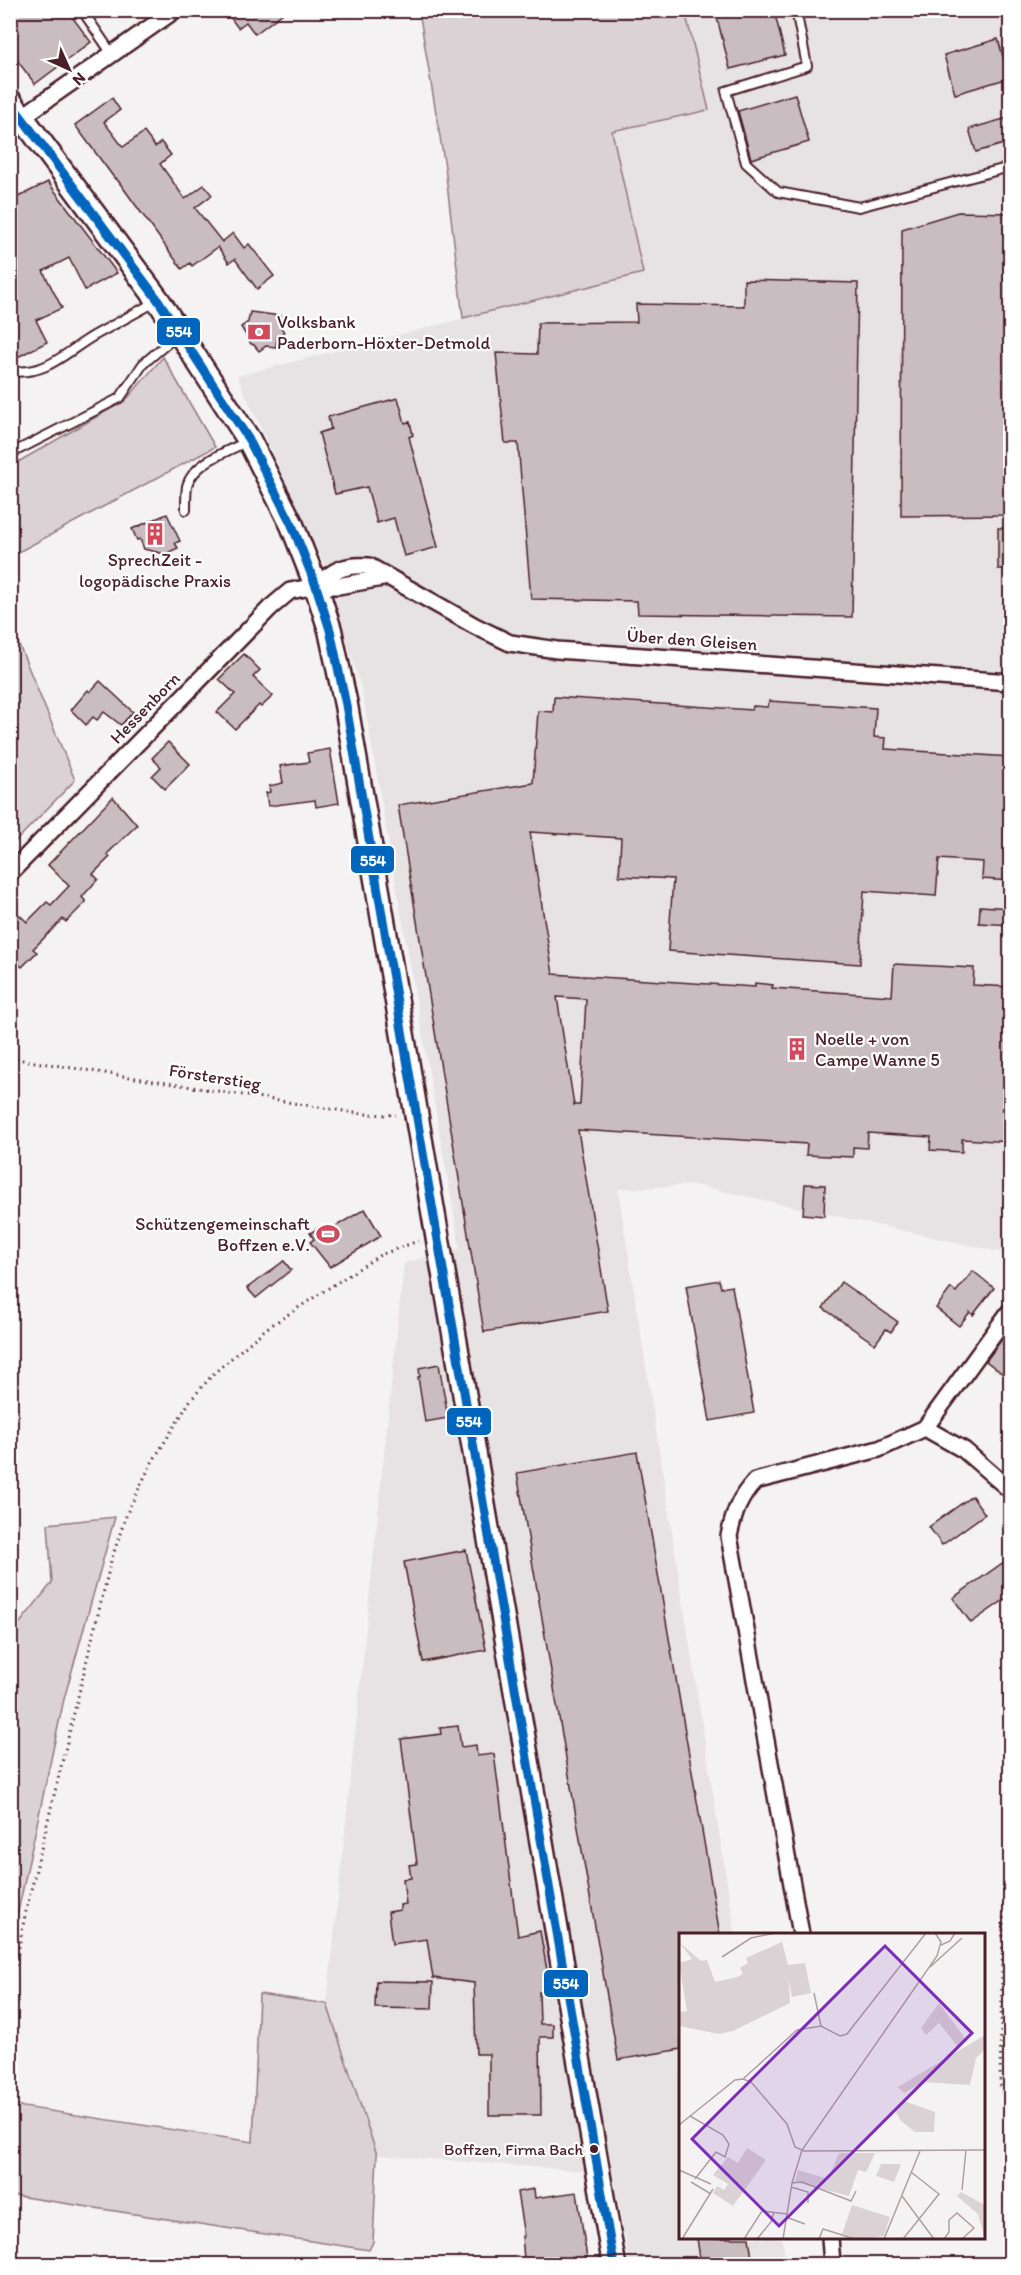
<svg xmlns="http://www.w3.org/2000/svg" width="1021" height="2275" viewBox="0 0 1021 2275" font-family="Itim,sans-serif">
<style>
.built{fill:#e7e2e3}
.green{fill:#dbd2d5;stroke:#927880;stroke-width:1.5}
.building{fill:#cabdc1;stroke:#4a1f2b;stroke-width:1.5;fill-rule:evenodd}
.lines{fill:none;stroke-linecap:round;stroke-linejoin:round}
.lane-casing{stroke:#4a1f2b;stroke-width:12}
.street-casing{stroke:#4a1f2b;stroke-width:20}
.secondary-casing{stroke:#4a1f2b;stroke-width:27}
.path{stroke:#4a1f2b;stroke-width:3;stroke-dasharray:1.5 4.5;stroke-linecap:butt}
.lane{stroke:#fff;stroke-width:8}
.street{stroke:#fff;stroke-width:15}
.secondary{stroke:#fff;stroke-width:22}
.bus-1-casing{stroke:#fff;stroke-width:14}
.bus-1{stroke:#0065bd;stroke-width:9}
.bus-dot{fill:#4a1f2b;stroke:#fff;stroke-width:2}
.labels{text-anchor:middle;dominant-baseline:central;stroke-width:4.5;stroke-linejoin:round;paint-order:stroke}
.bus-label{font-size:16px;fill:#4a1f2b;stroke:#fff;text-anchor:end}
.poi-label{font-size:18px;fill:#4a1f2b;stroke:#fff;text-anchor:start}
.street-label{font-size:18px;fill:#4a1f2b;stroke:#fff}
.inset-road{fill:none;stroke:#b09ea2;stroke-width:1.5}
.view{fill:#7b2cbf;fill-opacity:0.15;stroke:#7b2cbf;stroke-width:3}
.inset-edge{fill:none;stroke:#4a1f2b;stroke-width:3}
.line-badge{stroke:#fff;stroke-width:2}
.badge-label{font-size:16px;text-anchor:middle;font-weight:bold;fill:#fff}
</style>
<rect width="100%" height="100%" fill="#f4f2f2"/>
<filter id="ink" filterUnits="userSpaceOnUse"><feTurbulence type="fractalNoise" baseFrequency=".0167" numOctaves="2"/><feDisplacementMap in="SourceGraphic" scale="12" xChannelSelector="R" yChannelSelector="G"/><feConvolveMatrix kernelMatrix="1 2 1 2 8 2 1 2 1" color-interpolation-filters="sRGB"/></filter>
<g filter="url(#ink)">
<path class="built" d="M685,11H1010V1254L695,1185L618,1189L735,1934H680V2238H782L786,2264H630L613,2173L377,2155L327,2004L404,1263L460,1249L363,696L325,566L237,376L643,273L612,131L709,109Z"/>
<g class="green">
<path d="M419,11H685L709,110L612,131L643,273L463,318L445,167Z"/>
<path d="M163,357L215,447L11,556V466L126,400Z"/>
<path d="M10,623L75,780L11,846H10Z"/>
<path d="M115,1517L64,1699L11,1944V1634L52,1583L48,1524Z"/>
<path d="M259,1994L327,2004L377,2155L373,2242L369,2250L11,2195V2105L253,2142Z"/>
</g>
<g class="building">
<path d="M10,10H67L91,42L35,84L10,51Z"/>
<path d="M225,10H287L255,34L246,22L238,28Z"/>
<path d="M715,10H774L785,55L730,69Z"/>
<path d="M998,39L1009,78L955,94L944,55Z"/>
<path d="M795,94L809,142L751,159L738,111Z"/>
<path d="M112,98L120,110L104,122L123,147L144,132L155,147L161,142L171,155L160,164L185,199L204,185L212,195L195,208L222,242L233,233L244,248L249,244L274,276L257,289L235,259L229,263L218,247L192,266L190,263L182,269L116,178L115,179L75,125Z"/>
<path d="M1011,117V142L976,152L969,129Z"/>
<path d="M48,182L117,273L85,290L69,258L43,271L62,308L36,320L47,342L10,361V201Z"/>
<path d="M958,212L1011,213V515L901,516L902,229Z"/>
<path d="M744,280L858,283L852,617L638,614L637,601L531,599L518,443H505L496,353L537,354L538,323L637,322L636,304L744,306Z"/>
<path d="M250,312L281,316L280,326L284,332L277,337L276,347L266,346L259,351L254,345L251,344L241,327L248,322Z"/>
<path d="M398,398L405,423L410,422L413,435L409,437L438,547L404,556L394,518L377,523L367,487L335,494L319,433L331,429L328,417Z"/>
<path d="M167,514L180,541L175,543L178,548L165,554L144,549L140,539L137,540L132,529Z"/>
<rect x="998" y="528" width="13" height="41"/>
<path d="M244,654L260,670L253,677L273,696L261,707L259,705L235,729L217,712L235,694L219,679Z"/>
<path d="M100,681L133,712L121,725L104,712L97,720L93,717L86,725L71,710L88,690L90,692Z"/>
<path d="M554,697L752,710L753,706L768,707L769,701L876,708L874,737L886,738L885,749L1011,757V881L982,879L983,862L939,859L936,896L864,891L860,964L668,951L673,879L619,876L621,838L530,832L553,974L755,987V983L773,985L772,988L892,996L894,964L974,968L973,985L1011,987V1142L962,1139V1152L930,1150L931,1137L868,1133L867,1148L853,1147V1157L806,1155L807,1144L578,1130L608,1311L484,1332L398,805L533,783L538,711L553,712ZM557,997L586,999L580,1105H574Z"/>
<path d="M168,742L190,764L165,789L152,776L161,767L152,758Z"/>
<path d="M330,749L339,803L316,807L315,800L268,806L266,793L270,792L269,786L283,783L280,766L309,762L307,753Z"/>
<path d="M113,797L137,825L107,854L110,857L93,874L98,879L82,897L86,902L66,922L63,919L33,949L37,952L22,967L10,956V906L27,922L47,902L51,905L69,886L48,865Z"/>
<path d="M980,906L1011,908V925L979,923Z"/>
<path d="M805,1184L825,1185L824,1216L803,1214Z"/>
<path d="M365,1209L381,1236L330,1267L310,1242L314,1239L310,1233L322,1226L326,1232Z"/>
<path d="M284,1261L291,1270L256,1298L247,1288Z"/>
<path d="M973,1271L994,1288L973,1315L970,1312L959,1326L936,1308L951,1288L956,1292Z"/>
<path d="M719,1280L721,1288L732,1286L754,1413L710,1421L686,1286Z"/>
<path d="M841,1282L898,1322L891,1332L886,1329L875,1344L823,1308Z"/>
<path d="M1011,1327V1380L986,1361Z"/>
<path d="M439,1364L448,1418L425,1422L418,1377H420L419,1368Z"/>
<path d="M637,1452L720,1935H681V2049L618,2060L517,1473Z"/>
<path d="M972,1496L985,1514L942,1545L929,1527Z"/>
<path d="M466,1550L486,1650L423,1662L404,1562Z"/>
<path d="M1011,1557V1595L971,1623L953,1598Z"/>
<path d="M458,1726L461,1747L476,1745L477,1756L494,1754L518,1936L540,1931L551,1992H539L540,2024H553V2037H540L541,2115H489V2054H476L474,1983L433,1978L427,1939L392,1944L388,1912L400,1910V1905L406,1904L403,1879L411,1878L409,1865L417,1864L401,1739L441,1734L440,1728Z"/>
<path d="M376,1981L433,1982L432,2009L375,2008Z"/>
<path d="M534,2189L535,2198L577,2192L588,2265H539L538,2258L524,2259L522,2236H524L517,2192Z"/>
<path d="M697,2238H749L753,2265H701Z"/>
</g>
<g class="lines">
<g class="lane-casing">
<g id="lane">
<path d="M82,10L112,54"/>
<path d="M796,10L807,66L726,91L746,163L778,192L859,207L1010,167"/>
<path d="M10,371C48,376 66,351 97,334C117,323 137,312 157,301"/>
<path d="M10,454L120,398L143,364L177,335"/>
<path d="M186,510C186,502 186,493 187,486C193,462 229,451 248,441"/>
</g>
</g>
<g class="street-casing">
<g id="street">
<path d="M22,117L175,10"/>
<path d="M316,586C334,570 344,564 369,566L475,626L510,643L557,650L1010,682"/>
<path d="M10,873L270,608L290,591L316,586H338L388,577"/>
<path d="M925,1428L964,1450L1010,1490"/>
<path d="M801,1934L729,1536C734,1513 739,1498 755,1481L879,1449L925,1428L1010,1311"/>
<path d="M830,2238L832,2264"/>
</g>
</g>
<g class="secondary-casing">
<path id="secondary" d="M10,101L158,300L249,440L292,525L316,586L330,630L346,705L614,2264"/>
</g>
<g class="path">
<path d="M10,1058L362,1114L396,1115"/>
<path d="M1010,1894L1003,1919L1000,2084L1010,2115"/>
<path d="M10,1995L25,1915L111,1561L127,1513L151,1464L190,1401L214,1373L267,1328L380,1255L418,1241"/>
</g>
<use href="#lane" class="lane"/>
<use href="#street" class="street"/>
<use href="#secondary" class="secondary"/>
<g class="bus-1-casing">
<path id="bus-1" d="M10,102L158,300L249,440L292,525L316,586L330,630L346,705L614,2264"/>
</g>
<use href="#bus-1" class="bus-1"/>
</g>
</g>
<defs>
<g id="bank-bare" transform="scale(1.8)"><path d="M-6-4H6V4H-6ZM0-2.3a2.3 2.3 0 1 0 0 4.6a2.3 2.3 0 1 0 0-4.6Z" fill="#d1495b" stroke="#fff" stroke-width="2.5" paint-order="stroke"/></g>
<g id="building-bare" transform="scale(1.8)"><path d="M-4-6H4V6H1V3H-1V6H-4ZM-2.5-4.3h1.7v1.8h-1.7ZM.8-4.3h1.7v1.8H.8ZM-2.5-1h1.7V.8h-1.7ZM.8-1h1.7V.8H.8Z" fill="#d1495b" stroke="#fff" stroke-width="2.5" paint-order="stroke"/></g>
<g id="stadium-bare" transform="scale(1.8)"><path d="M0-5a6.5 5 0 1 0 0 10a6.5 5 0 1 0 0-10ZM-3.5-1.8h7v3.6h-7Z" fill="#d1495b" stroke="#fff" stroke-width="2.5" paint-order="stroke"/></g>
</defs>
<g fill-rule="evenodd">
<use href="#bank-bare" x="259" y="332"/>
<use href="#building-bare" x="155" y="534"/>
<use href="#building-bare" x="797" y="1049"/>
<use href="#stadium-bare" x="328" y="1234"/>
</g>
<circle class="bus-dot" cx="594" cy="2149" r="5"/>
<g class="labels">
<g class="bus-label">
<text x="583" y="2149">Boffzen, Firma Bach</text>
</g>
<g class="poi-label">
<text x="277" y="322">Volksbank<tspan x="277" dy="21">Paderborn-Höxter-Detmold</tspan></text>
<text x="155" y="560" text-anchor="middle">SprechZeit -<tspan x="155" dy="21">logopädische Praxis</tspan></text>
<text x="815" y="1039">Noelle + von<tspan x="815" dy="21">Campe Wanne 5</tspan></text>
<text x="310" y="1224" text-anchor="end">Schützengemeinschaft<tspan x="310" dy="21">Boffzen e.V.</tspan></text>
</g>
<g class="street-label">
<text transform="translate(692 640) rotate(4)">Über den Gleisen</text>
<text transform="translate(145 708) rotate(-46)">Hessenborn</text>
<text transform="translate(215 1077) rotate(9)">Försterstieg</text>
</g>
</g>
<g transform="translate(679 1933)">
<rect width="306" height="306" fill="#f4f2f2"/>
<path d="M0,9L22,28L28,27L36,49L59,44L64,40L61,35L69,30L67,25L103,9L109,32L126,30L132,60L113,64L110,47L111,70L54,98L40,101L0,93V79L8,78L0,30L13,26ZM260,70L288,108L279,114L260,90L247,102L242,95ZM306,102V116L297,125L291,152L244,149L225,160L219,154ZM225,168L256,179L255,199H236L222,188L217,179ZM68,215L87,227L54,273L34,260L38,253L45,257L49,251L34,242L49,224L59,230ZM160,220H196L187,239L179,237L170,263L116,249L119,237L149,246ZM202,231H222L215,249L197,243ZM282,259L306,272V306L299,281L278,263ZM173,272L211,284L205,303L179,306L163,301Z" fill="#dbd2d5"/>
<path class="inset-road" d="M262,12L271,8L276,0M43,24L72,5L96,0M251,34L283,5M135,60L142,93M64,146L72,149L108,191L116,214L125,218L306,217M64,146L118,97L142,93L161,103L168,101L247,0M11,183L44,202L50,211L46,224L37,219L16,246M0,192L56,147L64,146M0,237L32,251M12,249L32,261M113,250L123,249L172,268L177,258M112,254L129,259V270M283,257L287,217M223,263L255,306M107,284L126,291M3,306L34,256M65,306L83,278L108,281M78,306L92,289L95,279M104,306L113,250L123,217L258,23L262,9L256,0M140,306L144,296L176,306M205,306L241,218M224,306L260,261L232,239M265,306L270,299V287L278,280L295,295L283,306"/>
<path class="view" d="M206,13L293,100L100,293L13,206Z"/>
<rect width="306" height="306" class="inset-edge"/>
</g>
<g class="line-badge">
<rect x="156" y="317" width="45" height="29" rx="6" fill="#0065bd"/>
<rect x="350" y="845" width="45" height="29" rx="6" fill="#0065bd"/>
<rect x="446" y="1407" width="46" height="29" rx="6" fill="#0065bd"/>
<rect x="543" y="1969" width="46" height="29" rx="6" fill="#0065bd"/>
</g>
<g class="badge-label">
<text x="179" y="337">554</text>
<text x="373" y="866">554</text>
<text x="469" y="1427">554</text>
<text x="566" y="1989">554</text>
</g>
<rect width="1021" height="2275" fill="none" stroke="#fff" stroke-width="36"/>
<rect x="18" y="18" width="985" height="2239" fill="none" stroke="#4a1f2b" stroke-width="2" filter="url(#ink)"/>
<g transform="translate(69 69) rotate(135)" stroke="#ffffff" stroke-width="4.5" paint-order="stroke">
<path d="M0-4.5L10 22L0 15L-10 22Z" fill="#4a1f2b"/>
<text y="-9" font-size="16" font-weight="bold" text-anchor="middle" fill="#4a1f2b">N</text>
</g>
</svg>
